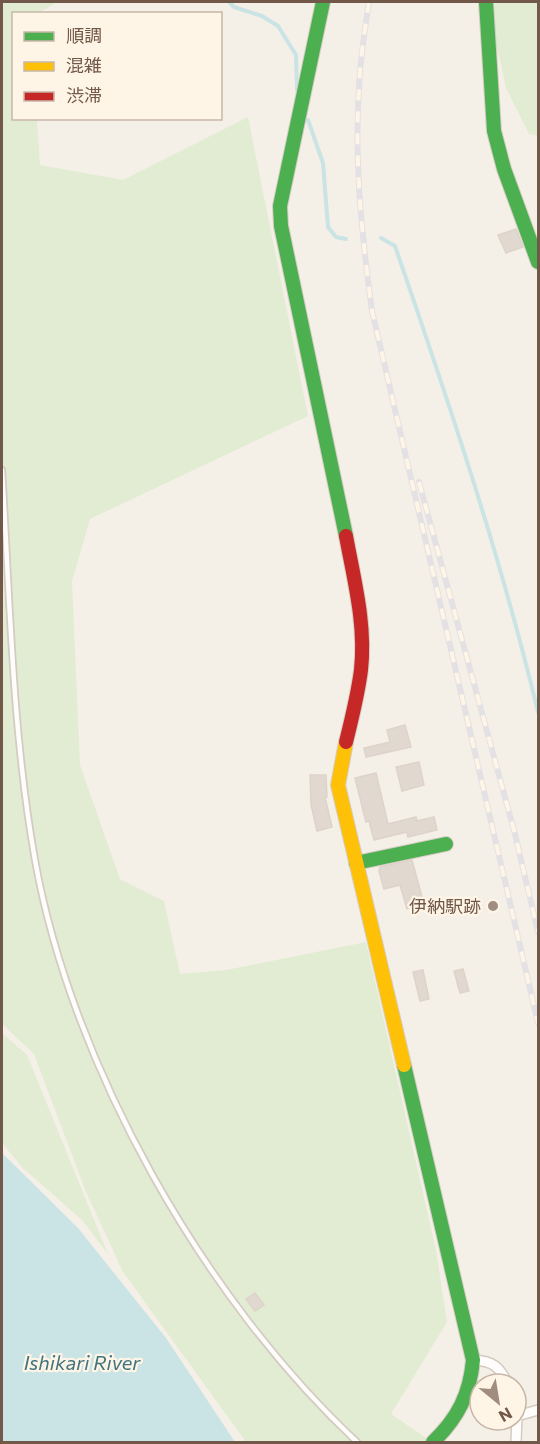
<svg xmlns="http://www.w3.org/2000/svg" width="540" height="1444" viewBox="0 0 540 1444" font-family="Commissioner,'Noto Sans JP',sans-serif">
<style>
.green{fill:#e1ecd2}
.water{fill:#cae3e5}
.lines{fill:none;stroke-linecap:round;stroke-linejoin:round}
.stream{stroke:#cae3e5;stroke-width:4}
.building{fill:#e1d8cf;stroke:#ded3c9;stroke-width:1.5}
.lane-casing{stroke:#d4cbc2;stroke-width:8}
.street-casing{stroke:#d4cbc2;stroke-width:12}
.fast-casing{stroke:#d6cdc4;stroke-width:16}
.slow-casing{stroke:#d6cdc4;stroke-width:16}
.jam-casing{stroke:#d6cdc4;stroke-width:16}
.lane{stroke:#fefdfb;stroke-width:4.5}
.street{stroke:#fefdfb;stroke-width:9}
.fast{stroke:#4caf50;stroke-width:14}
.slow{stroke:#ffc107;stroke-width:14}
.jam{stroke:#c62828;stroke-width:14}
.rail-casing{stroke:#e3e1e3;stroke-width:6}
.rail{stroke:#fff5e7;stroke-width:4;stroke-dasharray:11;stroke-linecap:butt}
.poi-dot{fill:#a08d80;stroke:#fff5e7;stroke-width:2}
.labels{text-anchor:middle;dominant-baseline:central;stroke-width:4.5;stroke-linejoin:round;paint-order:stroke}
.poi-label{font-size:18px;fill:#725849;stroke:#fff5e7;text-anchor:end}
.water-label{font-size:20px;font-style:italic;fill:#40747f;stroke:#fff5e7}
</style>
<rect width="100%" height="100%" fill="#f5f0e7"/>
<g class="green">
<path d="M2,2H57L39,13L14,14V118L37,119L40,165L123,180L248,117L308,416L90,519L72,581L80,765L120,879L164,901L180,974L226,970L366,942L436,1250L447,1322L391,1414L426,1438L428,1442H246L123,1272L86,1192L34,1054L2,1024Z"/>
<path d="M495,2H538V136L529,134L506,88L499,55L491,41Z"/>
<path d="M2,1033L27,1055L108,1254L82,1220L23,1168L2,1143Z"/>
</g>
<path class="water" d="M2,1153L78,1228L166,1338L235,1442H2Z"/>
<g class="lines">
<g class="stream">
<path d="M229,2L234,7L262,16L278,26L296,55L297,90"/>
<path d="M308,120L323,163L328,227L336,237L346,239"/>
<path d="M381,238L395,246C448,400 500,554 538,712"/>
</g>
</g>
<g class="building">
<path d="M516,229L523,247L506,253L498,235Z"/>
<path d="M405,725L411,747L366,757L364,748L390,742L387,730Z"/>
<path d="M419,762L424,785L402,791L396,767Z"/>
<path d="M376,773L388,824L416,817L417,821L434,817L437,830L408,837L407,832L374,840L369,821L366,822L355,778Z"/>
<path d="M310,775H326L327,797H325L332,827L317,831L311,805Z"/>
<path d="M412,860L425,908L415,911L413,907L407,909L400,885L384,889L379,871L380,867Z"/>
<path d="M463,969L469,991L460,993L454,971Z"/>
<path d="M423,970L429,999L420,1001L413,972Z"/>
<path d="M255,1293L264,1305L255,1311L246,1299Z"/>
</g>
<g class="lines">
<g class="lane-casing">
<path id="lane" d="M2,470C10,599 12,731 35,860C72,1067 204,1299 357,1442"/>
</g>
<g class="street-casing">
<g id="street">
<path d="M473,1360C493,1361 499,1366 508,1384"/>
<path d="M516,1412L517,1416L538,1410"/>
<path d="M516,1442L517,1416"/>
</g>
</g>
<g class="fast-casing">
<g id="fast">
<path d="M323,2L280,206L281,226L346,536"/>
<path d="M486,2L494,131L504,169L538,262"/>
<path d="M356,863L446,844"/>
<path d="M404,1065L473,1360C470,1394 458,1418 433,1442"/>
</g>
</g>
<g class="slow-casing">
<path id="slow" d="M346,742L338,785L404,1065"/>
</g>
<g class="jam-casing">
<path id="jam" d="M346,536C354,580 366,624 361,670C358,694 352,718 346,742"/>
</g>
<use href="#lane" class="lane"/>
<use href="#street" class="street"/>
<use href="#fast" class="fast"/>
<use href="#slow" class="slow"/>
<use href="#jam" class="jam"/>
<g class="rail-casing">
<g id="rail">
<path d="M369,2C365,30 360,59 359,88C354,162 362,237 372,311L538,1023"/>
<path d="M419,482L515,834L538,932"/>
</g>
</g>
<use href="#rail" class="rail"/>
</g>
<circle class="poi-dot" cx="493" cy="906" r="6"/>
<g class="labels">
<g class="poi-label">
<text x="481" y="906">伊納駅跡</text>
</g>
<g class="water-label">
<text x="82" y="1362">Ishikari River</text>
</g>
</g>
<rect width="540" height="1444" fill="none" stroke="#725849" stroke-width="6"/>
<rect x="12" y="12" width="210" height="108" fill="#fff5e7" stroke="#c7b6a8" stroke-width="1.5"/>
<rect x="24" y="32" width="30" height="9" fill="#4caf50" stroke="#c7b6a8" stroke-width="1.5"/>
<text x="66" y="42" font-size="18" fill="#725849">順調</text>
<rect x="24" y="62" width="30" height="9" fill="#ffc107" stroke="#c7b6a8" stroke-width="1.5"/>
<text x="66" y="72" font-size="18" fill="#725849">混雑</text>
<rect x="24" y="92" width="30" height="9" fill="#c62828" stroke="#c7b6a8" stroke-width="1.5"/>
<text x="66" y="102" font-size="18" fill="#725849">渋滞</text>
<g transform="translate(498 1402) rotate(150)"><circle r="28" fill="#fff5e7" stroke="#c7b6a8" stroke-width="1.5"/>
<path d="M0-4.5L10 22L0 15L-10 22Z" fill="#a08d80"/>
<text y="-9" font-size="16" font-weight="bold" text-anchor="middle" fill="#725849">N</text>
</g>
</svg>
